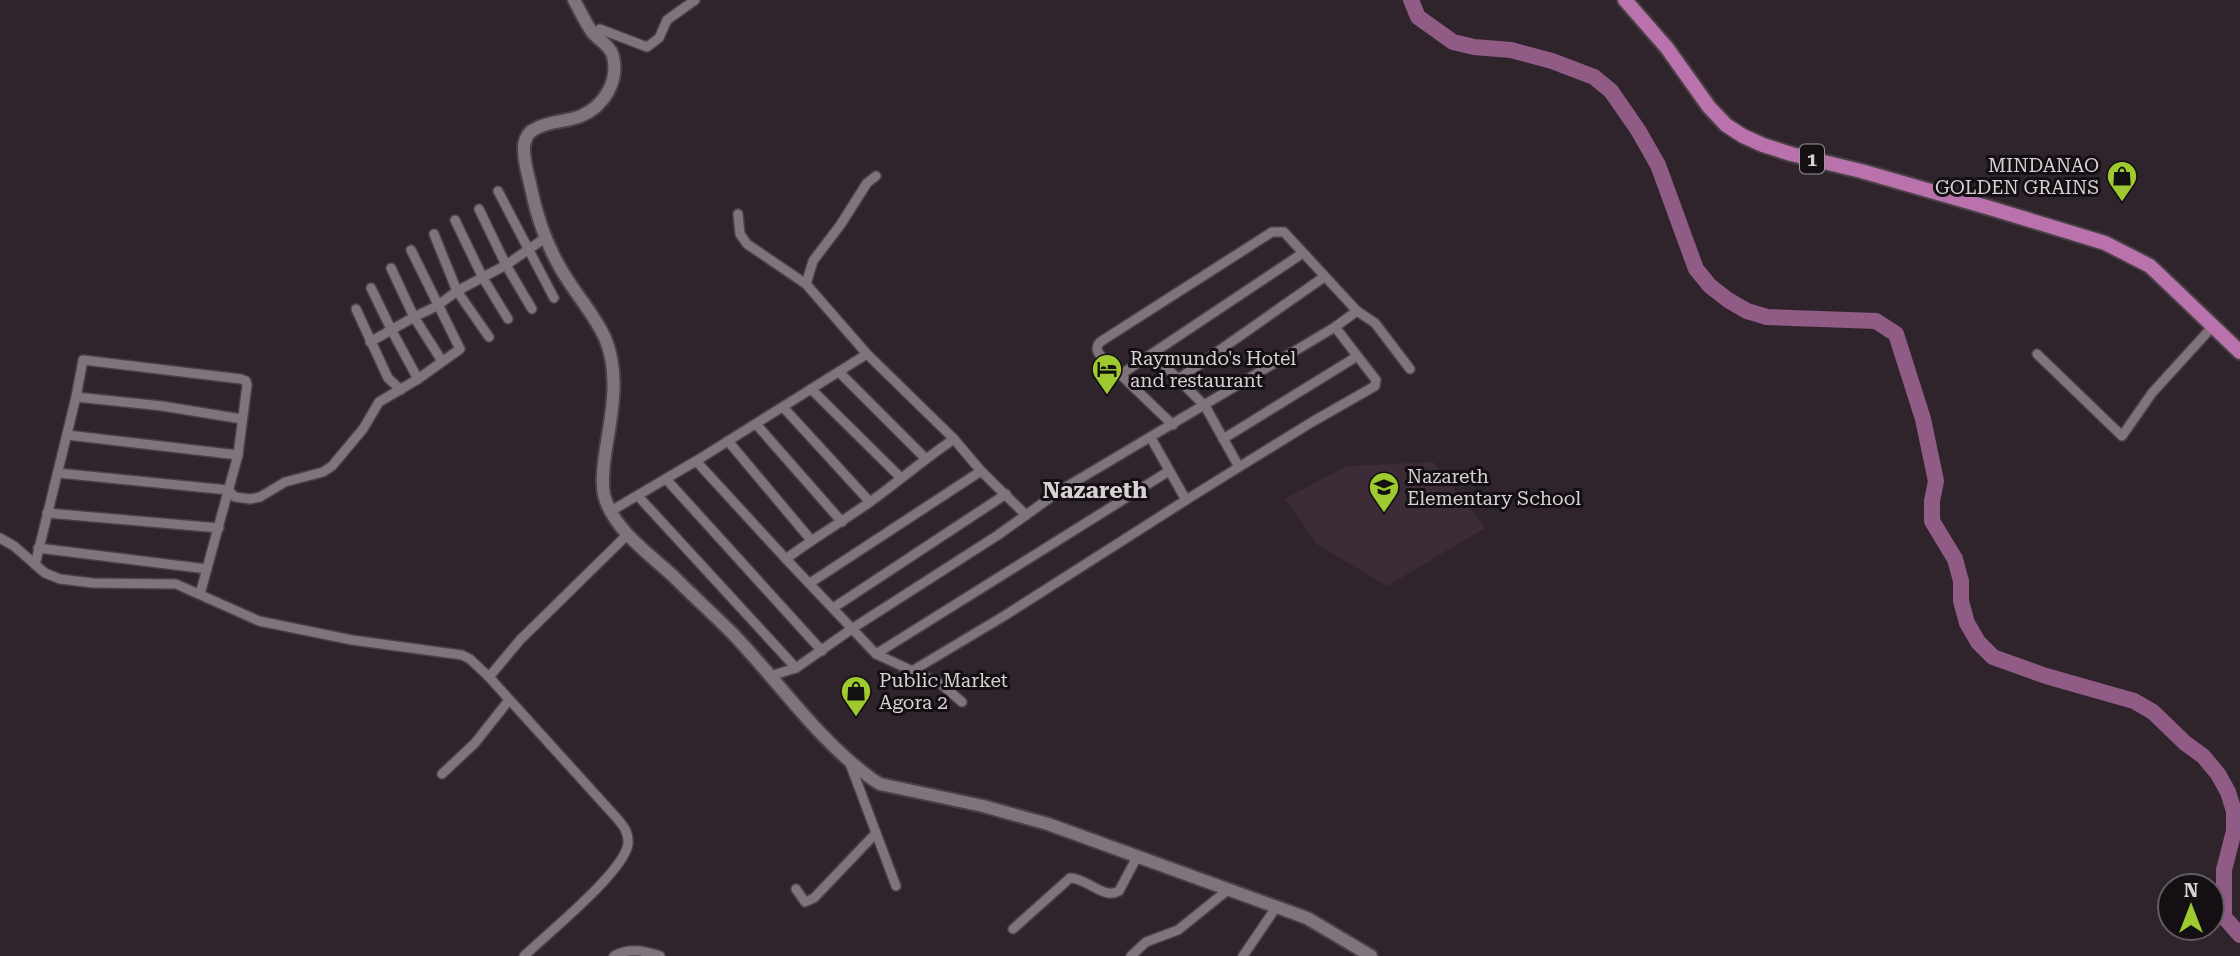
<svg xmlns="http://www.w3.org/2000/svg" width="2240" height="956" viewBox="0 0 2240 956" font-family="'Roboto Serif',serif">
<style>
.built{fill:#3c2c38}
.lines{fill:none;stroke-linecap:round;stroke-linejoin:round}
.river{stroke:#905b85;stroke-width:16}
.street-casing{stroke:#494046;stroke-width:12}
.secondary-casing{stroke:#494046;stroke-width:16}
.primary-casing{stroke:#494046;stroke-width:18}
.street{stroke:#7f737c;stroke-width:9}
.secondary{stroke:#7f737c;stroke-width:12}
.primary{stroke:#ba72ad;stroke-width:14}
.labels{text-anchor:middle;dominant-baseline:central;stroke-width:6;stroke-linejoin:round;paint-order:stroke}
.shield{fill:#140f13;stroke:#9c969b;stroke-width:2}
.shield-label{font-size:18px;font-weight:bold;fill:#d7d0d5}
.poi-label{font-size:19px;fill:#d7d0d5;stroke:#140f13;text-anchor:start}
.quarter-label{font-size:23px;font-weight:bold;fill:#d7d0d5;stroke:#140f13}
</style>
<rect width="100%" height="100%" fill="#2f242c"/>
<path class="built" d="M1433,462L1485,528L1387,586L1318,545L1285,499L1346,466Z"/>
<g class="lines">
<path class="river" d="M1411,0L1418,17L1453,42L1474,47L1511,50L1552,61L1594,77L1611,91L1638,130L1658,165L1696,269L1710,286L1728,300L1747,311L1767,317L1876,321L1896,334L1923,419L1936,481L1932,501V521L1955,559L1961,581V601L1967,623L1978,642L1993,657L2046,676L2134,701L2153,712L2185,743L2203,756L2218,774L2228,792L2234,811V831L2224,870V917L2240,935"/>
<g class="street-casing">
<g id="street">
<path d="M594,35L600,29L647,47L659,38L667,20L695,0"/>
<path d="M498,191L554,298"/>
<path d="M479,209L506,265L532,309"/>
<path d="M738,214L740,234L747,244L806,284"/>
<path d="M455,220L483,278L508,319"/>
<path d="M434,234L457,291L489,337"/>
<path d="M391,268L414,317L442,361"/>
<path d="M371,288L392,331L418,379"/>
<path d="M356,309L388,378L401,390"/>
<path d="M1357,311L1375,323L1410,369"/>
<path d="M370,342L414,317L437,306L457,291L506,265L545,238"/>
<path d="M867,354L806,284L813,261L841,224L867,183L876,176"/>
<path d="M1153,354L1205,406L1239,467L1186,500"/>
<path d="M2037,354L2122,436L2152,393L2213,326"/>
<path d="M839,372L925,458"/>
<path d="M1120,375L1303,253"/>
<path d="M1177,380L1324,277"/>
<path d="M811,389L901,478"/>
<path d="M76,397L162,406L242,419"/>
<path d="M783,407L870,502"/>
<path d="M756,424L842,522"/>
<path d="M67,435L238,455"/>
<path d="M1223,439L1356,357"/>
<path d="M728,441L811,540"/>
<path d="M696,461L786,559L876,654L941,684L962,702"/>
<path d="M1239,467L1312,422L1375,386L1376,380L1335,327"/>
<path d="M58,473L228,490L235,497L250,499L260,497L285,482L323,472L332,466L363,429L379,402L418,379L460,349L411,250"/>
<path d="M666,479L822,651"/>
<path d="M638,496L796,668"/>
<path d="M611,511L696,461L867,354L954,439L981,471L1026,515"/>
<path d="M47,513L219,528"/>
<path d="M0,538L14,546L45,573L60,579L93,583L176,584L259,621L352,640L462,655L470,659L489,677L520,640L628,534"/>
<path d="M38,548L207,569"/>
<path d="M786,559C812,539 840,523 867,504C897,483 924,459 954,439"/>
<path d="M35,565L76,397L83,360L241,379L246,381L247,385L238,455L200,594"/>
<path d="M810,583L981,471"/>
<path d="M833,608L1006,494"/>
<path d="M876,654L1169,471"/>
<path d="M912,671L1004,616L1186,500L1151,438"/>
<path d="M770,676L796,668L853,628L998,535L1061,490L1335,327L1357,311L1284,232H1272L1100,342C1096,347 1096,351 1101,356L1173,425"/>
<path d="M489,677L614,815C622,824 629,831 628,844C624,872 547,934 524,956"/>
<path d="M849,761L896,886"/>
<path d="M442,774L475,743L509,700"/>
<path d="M796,889L805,902L814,898L876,833"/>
<path d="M1013,929L1070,878C1087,878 1104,900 1119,891L1137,857"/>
<path d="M614,956C629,947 645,951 660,956"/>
<path d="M1131,956L1146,942L1178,930L1229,889"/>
<path d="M1243,956L1277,906"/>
</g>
</g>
<g class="secondary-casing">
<path id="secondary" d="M574,0C580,11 585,22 592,32C598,40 610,45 613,56C619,82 604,106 581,116C566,122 548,121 535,129C528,132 525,139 524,146C523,160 528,174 531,188C538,223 550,255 571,285C583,303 596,318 605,338C620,373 612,412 606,448C604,463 601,480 604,495C613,529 648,553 672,575C692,595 713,614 733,634C779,682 818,740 872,779L880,784L983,806L1048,824L1307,918L1371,956"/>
</g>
<g class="primary-casing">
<path id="primary" d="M1625,0L1667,48L1709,107L1726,125L1743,136L1763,145L1791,154L1861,171L1990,208L2105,243L2150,266L2240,352"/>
</g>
<use href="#street" class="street"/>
<use href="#secondary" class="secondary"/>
<use href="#primary" class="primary"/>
</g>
<defs>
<g id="shop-pin" transform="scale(1.575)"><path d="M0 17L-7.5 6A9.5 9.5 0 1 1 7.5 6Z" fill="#9eca2f" stroke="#140f13"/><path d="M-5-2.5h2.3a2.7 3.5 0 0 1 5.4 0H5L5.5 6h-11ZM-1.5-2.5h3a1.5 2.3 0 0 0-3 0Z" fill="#111"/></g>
<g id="hotel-pin" transform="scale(1.575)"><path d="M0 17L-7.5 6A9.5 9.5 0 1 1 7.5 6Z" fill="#9eca2f" stroke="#140f13"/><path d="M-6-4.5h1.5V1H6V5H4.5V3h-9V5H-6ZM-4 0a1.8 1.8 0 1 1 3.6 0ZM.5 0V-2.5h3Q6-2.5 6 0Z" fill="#111"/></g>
<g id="school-pin" transform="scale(1.575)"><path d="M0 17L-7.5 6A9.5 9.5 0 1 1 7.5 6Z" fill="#9eca2f" stroke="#140f13"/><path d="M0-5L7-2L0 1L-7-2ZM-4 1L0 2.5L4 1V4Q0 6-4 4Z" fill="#111"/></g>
</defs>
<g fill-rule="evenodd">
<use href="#shop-pin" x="2122" y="176"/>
<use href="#hotel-pin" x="1107" y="369"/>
<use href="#school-pin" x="1384" y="487"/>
<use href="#shop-pin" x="856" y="691"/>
</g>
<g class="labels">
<rect class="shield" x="1800" y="144.5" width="24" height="29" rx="5"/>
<g class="shield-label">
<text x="1812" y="159">1</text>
</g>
<g class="poi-label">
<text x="2099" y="165" text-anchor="end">MINDANAO<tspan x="2099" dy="22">GOLDEN GRAINS</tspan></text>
<text x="1130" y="358">Raymundo's Hotel<tspan x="1130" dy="22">and restaurant</tspan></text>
<text x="1407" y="476">Nazareth<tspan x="1407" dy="22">Elementary School</tspan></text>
<text x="879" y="680">Public Market<tspan x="879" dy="22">Agora 2</tspan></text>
</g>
<g class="quarter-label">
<text x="1095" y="490">Nazareth</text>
</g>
</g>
<g transform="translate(2191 907)"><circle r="33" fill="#140f13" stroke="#625c61" stroke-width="2"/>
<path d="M0-5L12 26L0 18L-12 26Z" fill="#9eca2f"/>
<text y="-10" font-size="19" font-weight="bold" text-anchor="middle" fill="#d7d0d5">N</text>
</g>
</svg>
